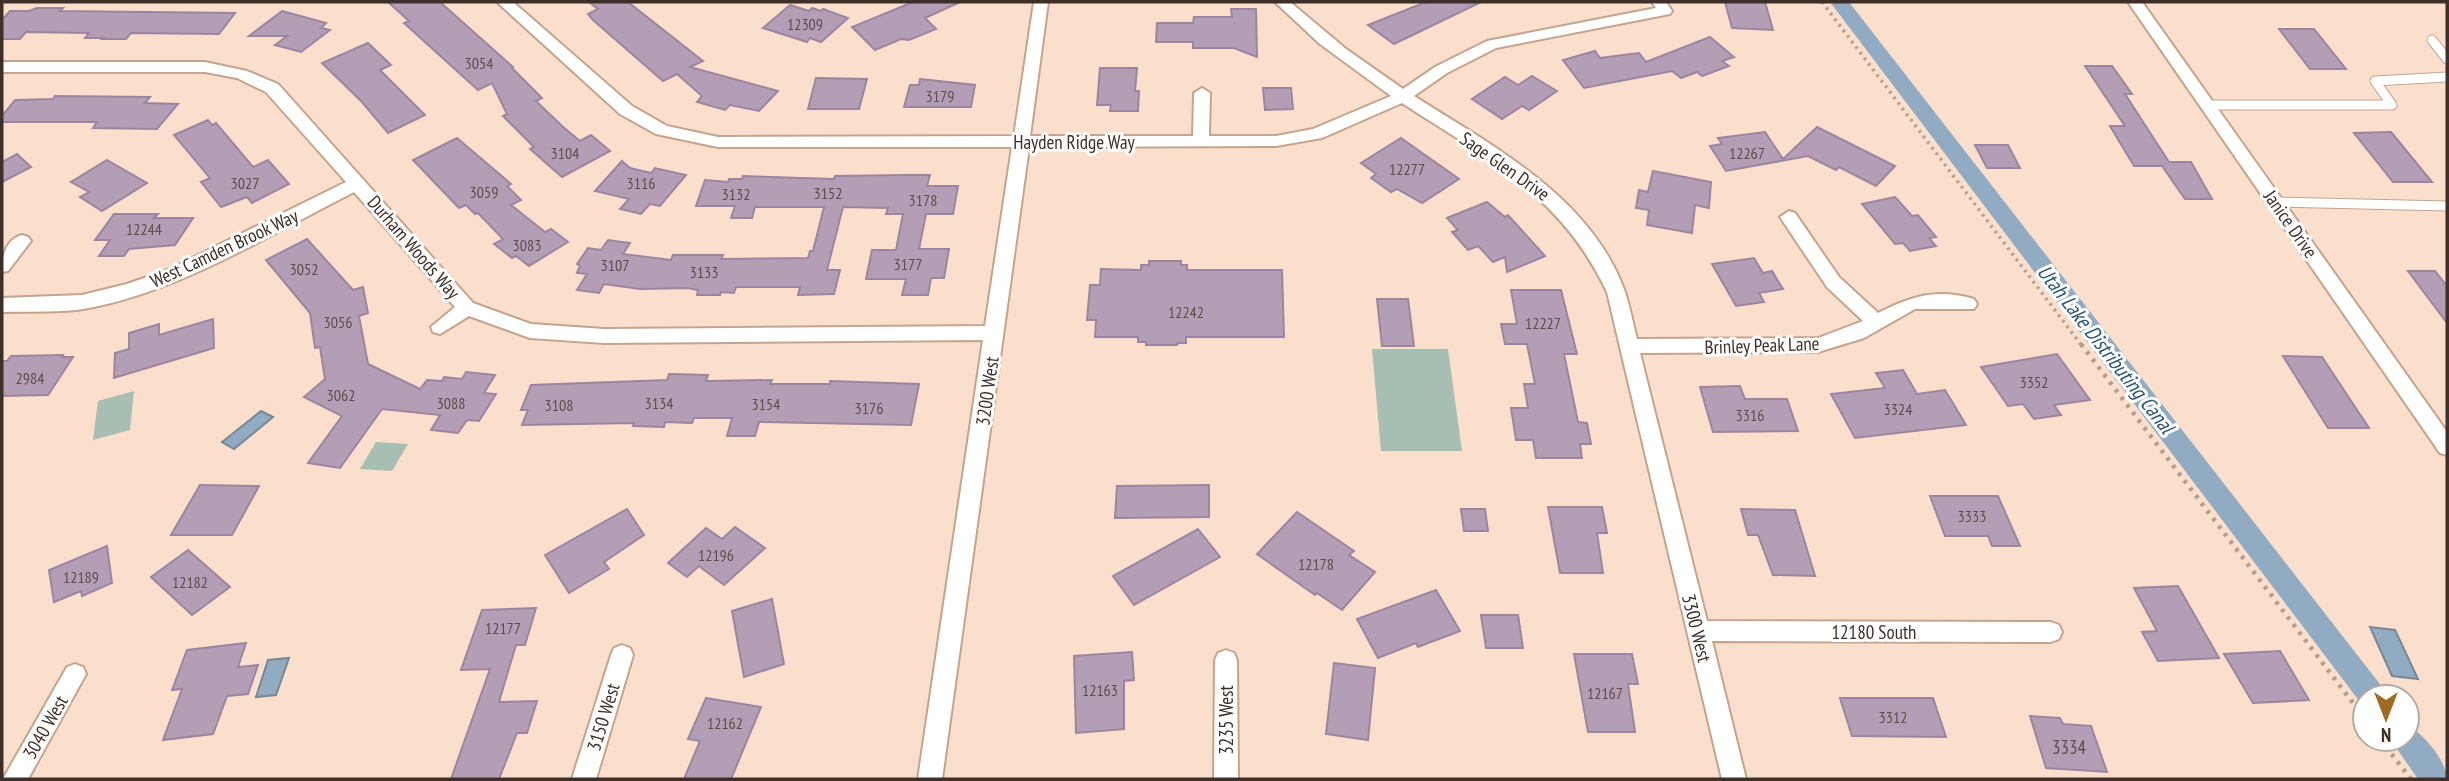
<svg xmlns="http://www.w3.org/2000/svg" width="2449" height="781" viewBox="0 0 2449 781" font-family="'PT Sans Narrow',sans-serif">
<style>
.green{fill:#a7beb2}
.water{fill:#91acc2;stroke:#788794;stroke-width:2}
.lines{fill:none;stroke-linecap:round;stroke-linejoin:round}
.canal{fill:#91acc2;fill-rule:evenodd}
.building{fill:#b49eb6;stroke:#9d84a0;stroke-width:2}
.lane-casing{stroke:#c5a48e;stroke-width:11}
.street-casing{stroke:#c5a48e;stroke-width:4}
.path-far1{stroke:#b49e8f;stroke-width:3.5;stroke-dasharray:2.5 4.5;stroke-linecap:butt}
.path{stroke:#b49e8f;stroke-width:4.5;stroke-dasharray:3.5 6;stroke-linecap:butt}
.lane{stroke:#fff;stroke-width:9}
.street{fill:#fff;fill-rule:evenodd}
.labels{text-anchor:middle;dominant-baseline:central;stroke-width:6;stroke-linejoin:round;paint-order:stroke}
.number-label{font-size:16px;fill:#5c4c4c}
.street-label{font-size:19px;fill:#3e3028;stroke:#fff}
.near-number-label{font-size:19px;fill:#5c4c4c}
.water-label{font-size:21px;font-style:italic;fill:#2b5778;stroke:#fff}
</style>
<rect width="100%" height="100%" fill="#fbdfcd"/>
<g class="green">
<path d="M1372,349H1448L1462,451H1381Z"/>
<path d="M134,391L130,430L93,440L98,401Z"/>
<path d="M376,442L408,444L392,471L360,469Z"/>
</g>
<g class="water">
<path d="M261,411L273,417L234,449L222,442Z"/>
<path d="M2370,627L2395,630L2418,679L2392,676Z"/>
<path d="M289,658L276,695L256,697L268,660Z"/>
</g>
<g class="lines">
<g class="canal">
<path d="M1830,2H1849L2383,688L2387,697H2365V707L2363,706Z"/>
<path d="M2407,726C2423,732 2447,762 2447,779H2418L2390,739H2407Z"/>
</g>
</g>
<g class="building">
<path d="M388,2H440L513,67L512,68L542,98L536,101L562,126L580,141L591,135L610,151L562,177L530,149L534,147L503,116L507,114L492,83L478,90L404,23L409,21Z"/>
<path d="M589,2H628L703,61L690,67L778,91L759,111L730,105L725,110L697,102L702,96L677,74L663,81L593,20L588,14L598,9Z"/>
<path d="M913,2H960L925,18L936,29L909,40L901,39L875,50L852,27Z"/>
<path d="M1426,2H1481L1394,44L1368,25Z"/>
<path d="M1725,2H1765L1773,30L1732,28Z"/>
<path d="M790,5L809,11L812,8L821,11L823,9L848,18L821,42L810,38L807,42L763,28Z"/>
<path d="M37,8H63L60,11L235,13L219,34L131,33L126,39H102L103,38H85L89,33L26,32L20,39H2V20L10,11H29Z"/>
<path d="M1231,9H1256L1257,57L1234,48H1193V42H1156L1157,23H1193L1194,17H1232Z"/>
<path d="M282,11L326,23L321,28L330,30L301,52L275,45L287,36H249Z"/>
<path d="M2279,29H2314L2346,69H2310Z"/>
<path d="M1710,37L1734,57L1722,61L1729,66L1702,76L1697,72L1681,78L1672,71L1584,88L1563,60L1595,51L1600,58L1639,53L1646,62Z"/>
<path d="M368,43L391,65L380,70L425,115L388,133L362,102L322,63Z"/>
<path d="M2085,66H2112L2132,94H2125L2169,162H2191L2212,199H2185L2162,166H2134L2110,126H2125Z"/>
<path d="M1100,68H1137L1135,91H1139L1138,111H1110L1111,105H1097Z"/>
<path d="M1532,76L1557,91L1529,110L1522,106L1502,119L1472,99L1505,77L1518,85Z"/>
<path d="M816,78L867,79L859,109H808Z"/>
<path d="M920,79L975,85L971,107H904L910,85H919Z"/>
<path d="M1263,88H1291L1293,109L1265,110Z"/>
<path d="M55,96L150,97L145,103L178,104L157,129L93,128L97,122H2V116L15,100L53,99Z"/>
<path d="M208,120L212,125L216,123L253,167L268,160L289,184L252,203L247,197L221,207L201,182L210,178L174,135Z"/>
<path d="M1817,127L1895,166L1876,186L1839,167L1836,170L1808,156L1726,171L1710,146L1722,144L1718,138L1765,132L1783,159Z"/>
<path d="M2391,132L2432,182H2393L2354,133Z"/>
<path d="M457,138L511,184L507,186L521,200L511,205L545,232L551,229L568,242L529,266L516,256L512,258L494,244L503,239L478,213L475,214L466,205L459,208L413,160Z"/>
<path d="M1401,138L1459,179L1422,203L1397,189L1391,192L1371,178L1376,174L1361,163Z"/>
<path d="M1975,145H2008L2020,168H1987Z"/>
<path d="M17,154L31,167L2,182V162Z"/>
<path d="M107,160L147,183L102,211L80,197L89,192L71,182Z"/>
<path d="M622,161L630,168L651,173L655,168L686,175L660,206L650,204L641,214L620,209L629,199L595,191Z"/>
<path d="M1653,171L1711,182L1709,208L1695,205L1692,233L1647,225L1649,210L1636,208L1639,190L1648,192Z"/>
<path d="M907,175H930L927,186H958L953,214H926L919,249H949L944,278H931L928,295H902L906,279H866L872,250H896L903,214H886L888,208L843,207L827,270H840L834,294L798,295L800,287H736L734,293L721,292L720,295H697L698,290L687,288L640,289L604,284L599,293L577,290L587,274L577,273L580,266L577,264L588,248L601,250L608,240L630,243L623,254L671,260L673,255H723L721,259L808,258L810,251H813L824,207H755L752,218H731L735,206H696L705,180L728,182L729,179H742L743,176L834,179L835,176Z"/>
<path d="M1895,197L1912,216L1918,215L1936,237L1929,238L1936,246L1910,251L1903,243L1895,244L1862,204Z"/>
<path d="M1487,202L1505,217L1508,215L1545,256L1507,272L1505,257L1493,262L1478,246L1468,250L1452,232L1458,230L1447,218Z"/>
<path d="M114,214H158L154,218H193L175,245L129,249L124,256H99L110,240H95Z"/>
<path d="M307,239L353,290L363,287L368,313L359,316L368,364L420,389L427,380L442,381L444,377L462,379L466,372L495,375L484,393L496,394L479,421L467,420L458,433L431,430L440,415L382,409L340,468L308,463L342,416L304,397L325,379L320,347L315,348L310,313L266,260Z"/>
<path d="M1754,258L1763,273L1772,271L1783,289L1759,293L1764,302L1736,306L1712,264Z"/>
<path d="M1149,261H1181V265H1187V270H1282L1284,337H1186V343H1178L1177,345H1146V342H1138V337H1095L1096,320H1087L1090,285H1100L1101,269L1141,270V265H1149Z"/>
<path d="M2408,271H2435L2447,286V323Z"/>
<path d="M1511,290H1561L1577,354H1564L1578,422L1587,423L1591,444H1580L1582,458H1536L1533,440H1516L1511,408H1528L1524,384H1535L1527,344H1505L1501,324H1517Z"/>
<path d="M1377,299H1408L1414,346H1382Z"/>
<path d="M213,319L214,348L114,378L115,353L129,349V333L159,324V335Z"/>
<path d="M2057,354L2090,400L2054,405L2061,415L2034,419L2023,404L2008,406L1981,367Z"/>
<path d="M63,355L62,357H73L48,395L2,396V361H7L11,356Z"/>
<path d="M2283,356L2322,357L2369,428H2328Z"/>
<path d="M1903,370L1917,394L1945,390L1966,425L1855,438L1831,394L1885,388L1876,373Z"/>
<path d="M669,374L708,375L706,381L772,380L770,384H830V381L919,384L911,425L759,422L755,436H727L732,418H694L692,423L665,422L664,427L633,426L634,423L522,425L528,410H521L531,385L667,380Z"/>
<path d="M1740,386L1745,399H1787L1798,431L1713,432L1700,387Z"/>
<path d="M200,485L259,486L232,535H171Z"/>
<path d="M1209,485V517L1115,518L1117,486Z"/>
<path d="M1930,496H1998L2020,546H1992L1988,536H1945Z"/>
<path d="M1548,507H1602L1607,533H1597L1603,573H1560Z"/>
<path d="M627,509L644,535L604,562L609,569L569,593L545,555Z"/>
<path d="M1461,509H1485L1488,531H1464Z"/>
<path d="M1741,509L1795,510L1815,576L1773,575L1758,535H1748Z"/>
<path d="M1297,512L1354,551L1349,555L1375,572L1342,610L1317,593L1315,595L1257,554Z"/>
<path d="M735,527L765,548L724,585L699,566L687,577L668,563L706,528L722,539Z"/>
<path d="M1198,529L1220,557L1134,605L1113,576Z"/>
<path d="M107,546L112,583L82,596L81,591L54,602L49,570Z"/>
<path d="M188,550L230,587L192,615L151,577Z"/>
<path d="M2178,586L2219,658L2158,661L2142,632L2157,631L2134,588Z"/>
<path d="M1436,590L1460,631L1418,647L1416,643L1378,658L1357,619Z"/>
<path d="M772,599L784,664L744,677L732,611Z"/>
<path d="M536,608L525,645H516L499,702L537,701L527,733H517L499,779H451L490,669L461,670L482,610Z"/>
<path d="M1481,615H1518L1523,648H1486Z"/>
<path d="M246,643L238,667L258,665L248,694L227,696L213,734L163,740L182,689L172,690L187,650Z"/>
<path d="M2280,651L2309,700L2253,703L2224,654Z"/>
<path d="M1132,652L1134,680L1124,681V729L1076,733L1074,656Z"/>
<path d="M1574,654H1632L1638,684H1628L1635,732H1588Z"/>
<path d="M1334,663L1375,668L1368,740L1326,734Z"/>
<path d="M706,698L761,707L731,779H684L700,741L688,739Z"/>
<path d="M1840,698H1933L1946,737L1852,736Z"/>
<path d="M2030,716L2060,718L2063,724L2091,726L2107,772L2046,768Z"/>
</g>
<g class="lines">
<g class="lane-casing">
<g id="lane">
<path d="M2432,40L2447,59"/>
<path d="M2207,105H2392L2375,81L2447,77"/>
<path d="M2276,202L2447,206"/>
</g>
</g>
<g class="street-casing">
<g id="street">
<path d="M497,2H513L632,106L667,126L718,137L1014,136L1034,2H1048L1030,136H1193L1194,93L1202,88L1210,93L1209,136H1276L1313,129L1391,96L1320,44L1275,2H1290L1346,49L1403,89L1435,67L1487,41L1656,8L1652,2H1666L1672,11L1670,14L1496,48L1447,73L1414,96C1494,147 1591,197 1625,292C1630,307 1633,324 1637,339L1818,338L1863,321L1827,287L1780,217L1789,211L1795,213L1839,277L1878,313C1911,296 1937,288 1974,299L1977,304L1974,309H1915L1864,338L1818,352L1640,353L1707,621L2051,622L2059,625L2062,632L2059,639L2051,642L1712,641L1746,779H1722L1607,292C1561,195 1488,159 1402,103L1322,138L1276,146L1029,147L942,779H918L983,340L604,343L530,338L469,316L440,334L433,332L431,327L455,307L354,192C271,234 175,294 83,309C57,313 28,311 2,312V298L82,295L127,284L170,269L346,182L266,92L237,78L205,72H2V62H205L247,71L278,84L473,303L531,324L604,329L985,326L1012,147H718L656,134L620,114Z"/>
<path d="M2128,2H2142L2447,432V455L2440,453Z"/>
<path d="M22,235L28,237L31,241L8,271L2,272C2,257 5,240 22,235Z"/>
<path d="M622,645L630,648L633,655L596,779H572L611,655L614,648Z"/>
<path d="M1226,650L1234,653L1237,660L1238,779H1214L1215,660L1218,653Z"/>
<path d="M75,664L83,667L86,674L28,779H3L67,667Z"/>
</g>
</g>
<path class="path-far1" d="M1822,2L2082,346"/>
<g class="path">
<path d="M2081,344L2365,719"/>
<path d="M2380,739L2411,779"/>
</g>
<use href="#lane" class="lane"/>
<use href="#street" class="street"/>
</g>
<g class="labels">
<g class="number-label">
<text x="805" y="24">12309</text>
<text x="479" y="63">3054</text>
<text x="940" y="96">3179</text>
<text x="565" y="153">3104</text>
<text x="1747" y="153">12267</text>
<text x="1407" y="169">12277</text>
<text x="245" y="183">3027</text>
<text x="641" y="183">3116</text>
<text x="484" y="192">3059</text>
<text x="828" y="193">3152</text>
<text x="736" y="194">3132</text>
<text x="923" y="200">3178</text>
<text x="144" y="229">12244</text>
<text x="527" y="245">3083</text>
<text x="908" y="264">3177</text>
<text x="615" y="265">3107</text>
<text x="304" y="269">3052</text>
<text x="704" y="272">3133</text>
<text x="1186" y="312">12242</text>
<text x="338" y="322">3056</text>
<text x="1543" y="323">12227</text>
<text x="30" y="378">2984</text>
<text x="2034" y="382">3352</text>
<text x="341" y="395">3062</text>
<text x="451" y="403">3088</text>
<text x="659" y="403">3134</text>
<text x="766" y="404">3154</text>
<text x="559" y="405">3108</text>
<text x="869" y="408">3176</text>
<text x="1898" y="409">3324</text>
<text x="1750" y="415">3316</text>
<text x="1972" y="516">3333</text>
<text x="716" y="555">12196</text>
<text x="1316" y="564">12178</text>
<text x="81" y="577">12189</text>
<text x="190" y="582">12182</text>
<text x="503" y="628">12177</text>
<text x="1100" y="690">12163</text>
<text x="1605" y="693">12167</text>
<text x="1893" y="717">3312</text>
<text x="725" y="723">12162</text>
</g>
<g class="street-label">
<text x="1074" y="142">Hayden Ridge Way</text>
<text transform="translate(1505 166) rotate(35)">Sage Glen Drive</text>
<text transform="translate(2291 224) rotate(55)">Janice Drive</text>
<text transform="translate(414 247) rotate(49)">Durham Woods Way</text>
<text transform="translate(224 248) rotate(-25)">West Camden Brook Way</text>
<text transform="translate(1762 345) rotate(-2)">Brinley Peak Lane</text>
<text transform="translate(987 391) rotate(-82)">3200 West</text>
<text transform="translate(1697 628) rotate(76)">3300 West</text>
<text x="1874" y="632">12180 South</text>
<text transform="translate(603 717) rotate(-73)">3150 West</text>
<text transform="translate(1226 720) rotate(-90)">3235 West</text>
<text transform="translate(45 727) rotate(-60)">3040 West</text>
</g>
<g class="near-number-label">
<text x="2069" y="747">3334</text>
</g>
<g class="water-label">
<text transform="translate(2106 349) rotate(52)">Utah Lake Distributing Canal</text>
</g>
</g>
<rect width="2449" height="781" fill="none" stroke="#3e3028" stroke-width="7"/>
<g transform="translate(2386 718) rotate(180)"><circle r="33" fill="#ffffff" stroke="#b2aca9" stroke-width="2"/>
<path d="M0-5L12 26L0 18L-12 26Z" fill="#9e6b21"/>
<text y="-10" font-size="19" font-weight="bold" text-anchor="middle" fill="#3e3028">N</text>
</g>
</svg>
